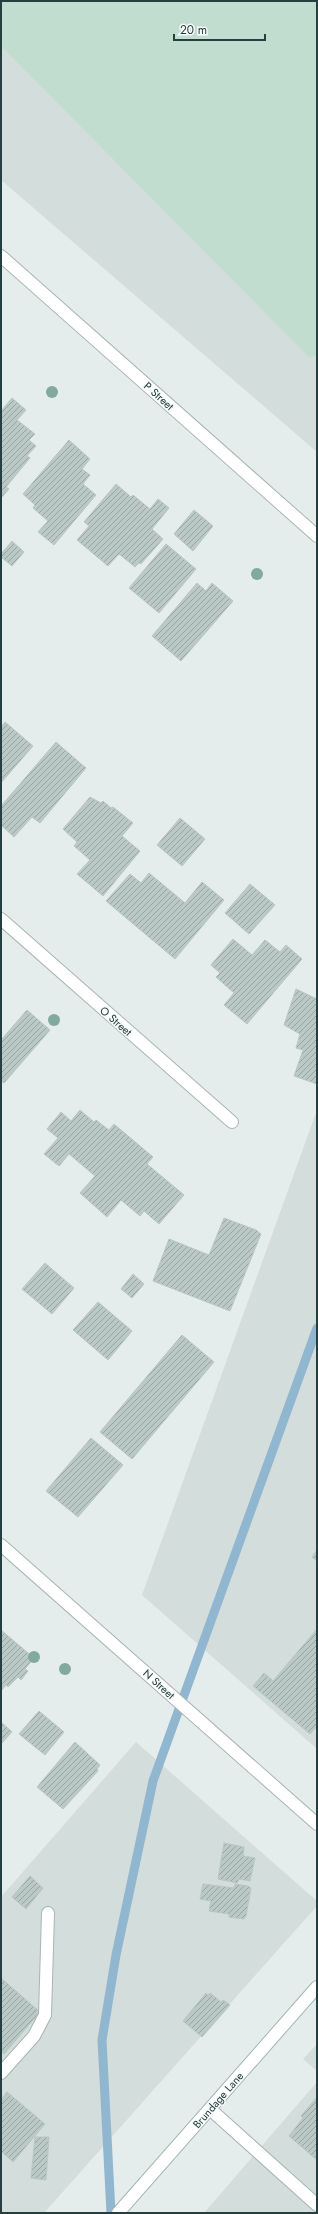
<svg xmlns="http://www.w3.org/2000/svg" width="318" height="2214" viewBox="0 0 318 2214" font-family="Jost,sans-serif">
<style>
.built{fill:#d3dddb}
.pitch{fill:#c0ddcf}
.lines{fill:none;stroke-linecap:round;stroke-linejoin:round}
.stream{stroke:#91b6cf;stroke-width:9}
.building{fill:url(#building-hatch);stroke:#b8c7c4}
.service-casing{stroke:#a8b5b4;stroke-width:14}
.minor-casing{stroke:#a8b5b4;stroke-width:14}
.tertiary-casing{stroke:#a8b5b4;stroke-width:14}
.secondary-casing{stroke:#a1b6b4;stroke-width:14}
.service{stroke:#fff;stroke-width:12}
.minor{stroke:#fff;stroke-width:12}
.tertiary{stroke:#fff;stroke-width:12}
.secondary{stroke:#fff;stroke-width:12}
.tree{fill:#82aa9c}
.labels{text-anchor:middle;dominant-baseline:central;stroke-width:3;stroke-linejoin:round;paint-order:stroke}
.street-label{font-size:11px;fill:#253e3e;stroke:#f6faf9}
</style>
<defs>
<pattern id="building-hatch" width="6" height="6" patternUnits="userSpaceOnUse"><rect width="6" height="6" fill="#bac8c6"/><path d="M-1 1l2-2M0 6l6-6M5 7l2-2" fill="none" stroke="#97a4a2"/></pattern>
</defs>
<rect width="100%" height="100%" fill="#e5edec"/>
<g class="built">
<path d="M1,1H317V452L1,180Z"/>
<path d="M317,1110V1749L142,1595Z"/>
<path d="M136,1742L317,1901V1906L44,2213H1V1897Z"/>
<path d="M317,2044V2071L303,2059Z"/>
<path d="M317,2082V2213H204Z"/>
</g>
<path class="pitch" d="M1,1H317V356L309,357L1,46Z"/>
<g class="lines">
<path class="stream" d="M111,2213L102,2040L116,1955L153,1781L317,1328"/>
</g>
<g class="building">
<path d="M12,398L26,410L17,420L35,434L29,440L36,446L27,456L30,458L6,487L9,489L1,498V411Z"/>
<path d="M69,440L90,459L82,469L90,475L83,484L96,495L54,545L38,532L48,521L33,508L35,505L23,494Z"/>
<path d="M116,484L131,497L133,495L150,509L158,499L169,508L152,529L163,539L141,564L139,563L135,567L119,554L108,566L77,540L89,526L84,522Z"/>
<path d="M194,510L213,526L193,551L174,534Z"/>
<path d="M12,541L24,552L12,566L1,557V554Z"/>
<path d="M166,544L196,569L159,613L129,588Z"/>
<path d="M197,583L206,591L212,583L233,601L181,661L152,636Z"/>
<path d="M5,722L33,746L1,783V727Z"/>
<path d="M56,742L86,768L40,823L32,817L14,837L1,825V806Z"/>
<path d="M90,797L101,803L103,801L111,808L113,807L133,823L122,836L140,851L103,896L77,874L90,860L74,846L77,842L63,829Z"/>
<path d="M180,818L205,839L182,866L157,845Z"/>
<path d="M149,873L185,903L202,882L224,900L175,959L106,901L130,874L141,883Z"/>
<path d="M250,884L275,905L249,934L225,913Z"/>
<path d="M233,939L252,955L265,940L280,952L286,945L302,959L247,1024L224,1005L234,993L216,977L220,973L211,965Z"/>
<path d="M296,989L317,999V1084L294,1076L303,1050L296,1048L300,1034L284,1025Z"/>
<path d="M27,1010L50,1030L4,1083L1,1081V1040Z"/>
<path d="M80,1110L94,1122L96,1120L109,1130L114,1124L153,1157L147,1164L184,1195L159,1224L144,1211L140,1216L121,1200L107,1217L80,1193L95,1176L69,1154L59,1166L44,1154L58,1138L47,1129L61,1112L71,1121Z"/>
<path d="M224,1218L256,1230L261,1234L230,1311L153,1281L169,1239L209,1255Z"/>
<path d="M45,1263L74,1288L52,1314L22,1289Z"/>
<path d="M133,1274L144,1284L132,1298L121,1289Z"/>
<path d="M98,1302L132,1331L108,1360L73,1330Z"/>
<path d="M182,1335L214,1362L132,1459L100,1432Z"/>
<path d="M91,1438L123,1465L78,1517L46,1491Z"/>
<path d="M317,1550V1561L312,1557Z"/>
<path d="M317,1629V1726L310,1734L253,1686L264,1673L273,1681Z"/>
<path d="M1,1630L34,1658L25,1669L28,1671L21,1680L18,1677L8,1687L6,1685L1,1691Z"/>
<path d="M39,1711L64,1732L45,1755L19,1734Z"/>
<path d="M1,1722L12,1732L1,1744Z"/>
<path d="M75,1742L100,1765L97,1769L98,1771L63,1809L37,1787Z"/>
<path d="M224,1843L244,1847L243,1856L255,1858L250,1881L239,1879L237,1883L218,1879Z"/>
<path d="M30,1876L43,1888L26,1909L12,1897Z"/>
<path d="M203,1884L234,1888L235,1884L248,1886L251,1888L246,1916L244,1919L229,1917V1914L209,1911L211,1901L200,1899Z"/>
<path d="M1,1978L40,2012L4,2054L1,2051Z"/>
<path d="M206,1993L208,1995L210,1993L221,2002L223,2000L230,2005L202,2037L183,2021Z"/>
<path d="M7,2092L45,2124L13,2162L1,2151V2100Z"/>
<path d="M317,2097V2160L289,2136L303,2118L301,2116Z"/>
<path d="M35,2137H49L46,2180L31,2178Z"/>
</g>
<g class="lines">
<g class="service-casing">
<g id="service">
<path d="M1,2073L34,2036L45,2015L48,1913"/>
<path d="M210,2109L317,2205"/>
</g>
</g>
<g class="minor-casing">
<g id="minor">
<path d="M1,919L232,1122"/>
<path d="M1,1545L317,1824"/>
</g>
</g>
<g class="tertiary-casing">
<path id="tertiary" d="M1,256L317,536"/>
</g>
<g class="secondary-casing">
<path id="secondary" d="M118,2213L317,1987"/>
</g>
<use href="#service" class="service"/>
<use href="#minor" class="minor"/>
<use href="#tertiary" class="tertiary"/>
<use href="#secondary" class="secondary"/>
</g>
<g class="tree">
<circle cx="52" cy="392" r="6"/>
<circle cx="257" cy="574" r="6"/>
<circle cx="54" cy="1020" r="6"/>
<circle cx="34" cy="1657" r="6"/>
<circle cx="65" cy="1669" r="6"/>
</g>
<g class="labels">
<g class="street-label">
<text transform="translate(159 396) rotate(42)">P Street</text>
<text transform="translate(116 1021) rotate(41)">O Street</text>
<text transform="translate(159 1684) rotate(42)">N Street</text>
<text transform="translate(218 2100) rotate(-49)">Brundage Lane</text>
</g>
</g>
<rect width="318" height="2214" fill="none" stroke="#253e3e" stroke-width="4"/>
<path d="M174 34v6h91v-6" fill="none" stroke="#253e3e" stroke-width="2"/>
<text x="180" y="34" font-size="12" fill="#253e3e" stroke="#f6faf9" stroke-width="3" paint-order="stroke">20 m</text>
</svg>
